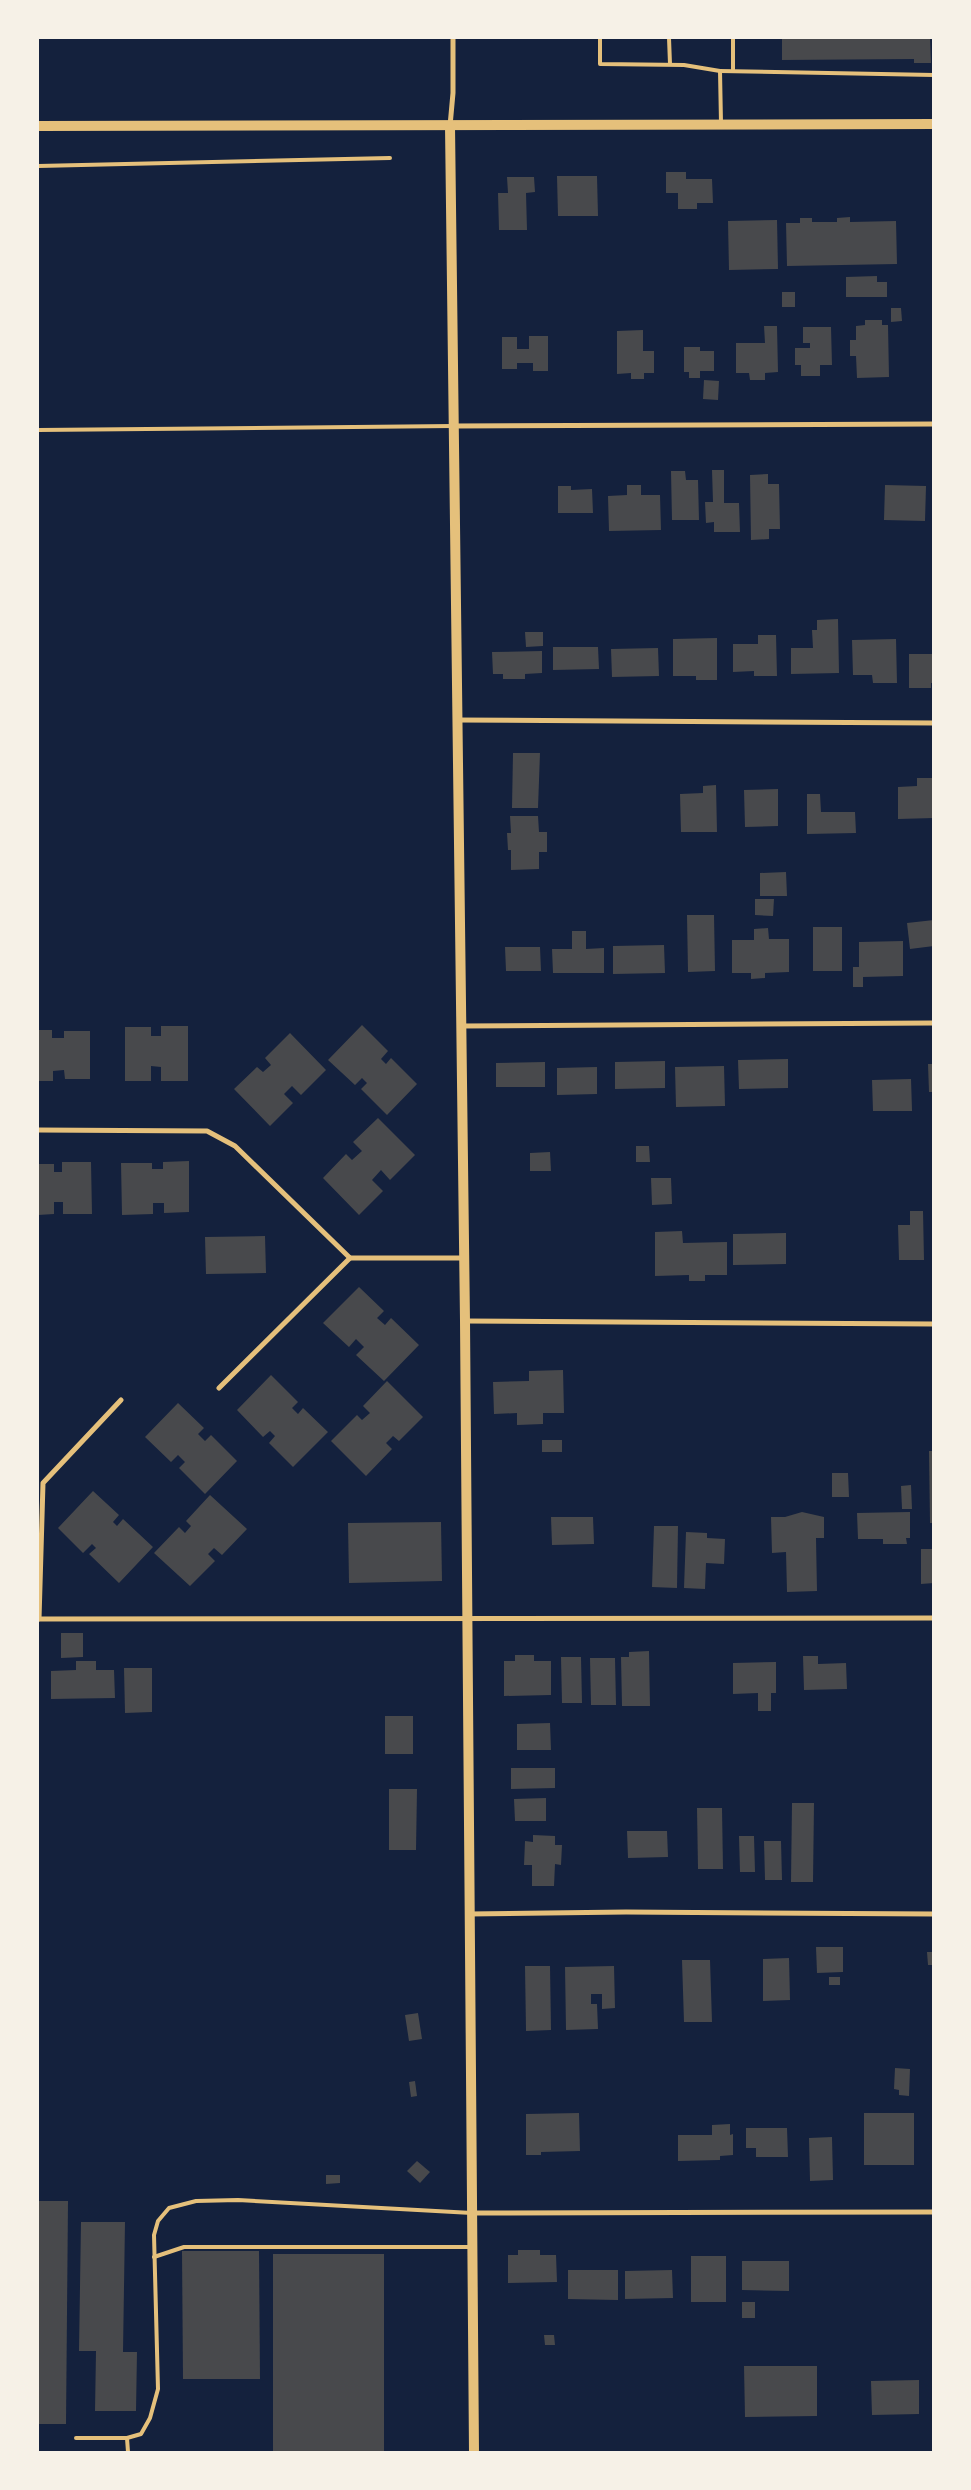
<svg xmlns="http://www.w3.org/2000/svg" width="971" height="2490" viewBox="0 0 971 2490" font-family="Helvetica,sans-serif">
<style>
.building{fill:#48494c}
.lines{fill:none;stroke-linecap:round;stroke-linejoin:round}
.service{stroke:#e5c07b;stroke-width:4}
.minor{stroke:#e5c07b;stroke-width:5}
.secondary{stroke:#e5c07b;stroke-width:10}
</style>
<rect width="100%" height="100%" fill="#14213d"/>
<g class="building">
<path d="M782,38H930L931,63H914V59L782,60Z"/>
<path d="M666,172H686V179H712L713,203H697V209H678V193H666Z"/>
<path d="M557,176H597L598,216H558Z"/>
<path d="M507,177H534L535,192L526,193L527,230H499L498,193H508Z"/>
<path d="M850,217V222L896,221L897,264L787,266L786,223H800V218H812V222H837V218Z"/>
<path d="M777,220L778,269L729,270L728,221Z"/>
<path d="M877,276V282H887V297H846V277Z"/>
<rect x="782" y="292" width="13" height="15"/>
<path d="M891,308H901L902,321L891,322Z"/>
<path d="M865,320H882V325H888L889,377L857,378L856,356H850V340H856V326L865,325Z"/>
<path d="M764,326H777L778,372L765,373V380H750L749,373H736V343H765Z"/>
<path d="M803,327H831L832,365H820V376H801V365H795V348H810V343H803Z"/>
<path d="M643,330V351H654V373H644V379H631V373L617,374V331Z"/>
<path d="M529,336H548V371H533V363H517V369H502V337H517V349H529Z"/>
<path d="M684,347H700V351H714V371H700V378H689V372H684Z"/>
<path d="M704,380L719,381L718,400L703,399Z"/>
<path d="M712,470H724V503H739L740,532H714V522L706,523L705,502H713Z"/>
<path d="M671,471H685L686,480H698L699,520H672Z"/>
<path d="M768,474V484H779L780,529H769V539L751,540L750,475Z"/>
<path d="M627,485H641V495H660L661,530L609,531L608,496L627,495Z"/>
<path d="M885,485L926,486L925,521L884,520Z"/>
<path d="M558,486H571V490L592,489L593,513H558Z"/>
<path d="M838,619L839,673L791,674V648H813L812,630H817V620Z"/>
<path d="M525,632H543V646L526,647Z"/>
<path d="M758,635H776L777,676H754V671L733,672V644H758Z"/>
<path d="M717,638V680H696V676H673V639Z"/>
<path d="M896,639L897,683H873L872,675H853L852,640Z"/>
<path d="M553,647H598L599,669L553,670Z"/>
<path d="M658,648L659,676L612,677L611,649Z"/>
<path d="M542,651V673L525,674V679H503V674H493L492,652Z"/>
<path d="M909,654H934V683H931V688H909Z"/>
<path d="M513,753H540L538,808H512Z"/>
<path d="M917,778H934V818L898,819V787L917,786Z"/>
<path d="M716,785L717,832H681L680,794L703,793V786Z"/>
<path d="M778,789V826L745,827L744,790Z"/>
<path d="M807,794H820L821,812H855L856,833L807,834Z"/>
<path d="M510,816H538L539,832H547V852H539V869L511,870V850H508L507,833H511Z"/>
<path d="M786,872L787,896H760V873Z"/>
<path d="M755,899H774L773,916L755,915Z"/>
<path d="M687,915H714L715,971L688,972Z"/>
<path d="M934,920V946L910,949L907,923Z"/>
<rect x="813" y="927" width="29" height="44"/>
<path d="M768,928L769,939H789V972L765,973V978L751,979V973H732V940H754V929Z"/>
<path d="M572,931H586V949L604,948V973H553L552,949H572Z"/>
<path d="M903,941V976L863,977V987H853V967H859V942Z"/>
<path d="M664,945L665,973L613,974V946Z"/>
<path d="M505,947H540L541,971H506Z"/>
<path d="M362,1025L388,1051L381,1059L386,1064L391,1058L417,1084L387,1115L361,1089L367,1083L362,1078L355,1085L328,1060Z"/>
<path d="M161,1026H188V1081H161V1067L151,1066V1081H125V1027H151V1036H161Z"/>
<path d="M38,1030H52V1038H64V1031H90V1079H65L64,1070L53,1071V1081H38Z"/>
<path d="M290,1033L326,1070L301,1095L292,1086L284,1094L293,1103L270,1126L234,1089L257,1067L263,1072L271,1065L265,1058Z"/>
<path d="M788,1059V1088L739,1089L738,1060Z"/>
<path d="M665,1061V1088L615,1089V1062Z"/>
<path d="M545,1062V1087H496V1063Z"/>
<path d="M928,1064H934V1092H929Z"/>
<path d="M724,1066L725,1106L676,1107L675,1067Z"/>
<path d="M597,1067V1094L557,1095V1068Z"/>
<path d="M911,1079L912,1111H873L872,1080Z"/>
<path d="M378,1118L415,1155L390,1180L381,1170L372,1180L383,1191L359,1215L323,1178L346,1154L352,1160L362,1151L353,1142Z"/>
<path d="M636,1146H649L650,1162H636Z"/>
<path d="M550,1152L551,1171H530V1153Z"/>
<path d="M189,1161V1212L164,1213V1203H153V1214L122,1215L121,1163H152V1169H163V1162Z"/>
<path d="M62,1162H91L92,1214H63V1202H54V1214L38,1215V1164H54V1172H62Z"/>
<path d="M651,1178H671L672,1204L652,1205Z"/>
<path d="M910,1211H923L924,1260H899L898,1225H910Z"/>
<path d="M682,1231L683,1243L727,1242V1275H705V1281H689V1275L655,1276V1232Z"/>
<path d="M786,1233V1264L733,1265V1234Z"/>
<path d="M265,1236L266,1273L206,1274L205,1237Z"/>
<path d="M359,1287L384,1311L377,1318L385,1325L391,1318L419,1345L384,1381L356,1355L364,1347L356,1339L349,1347L323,1323Z"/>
<path d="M563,1370L564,1413H543V1424L517,1425V1413L494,1414L493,1382L529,1381V1371Z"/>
<path d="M271,1375L298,1402L292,1408L298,1414L303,1408L328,1432L293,1467L269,1443L275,1436L270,1431L263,1437L237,1410Z"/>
<path d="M387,1381L423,1417L399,1441L393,1436L386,1443L392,1449L366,1476L331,1441L357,1415L362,1420L370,1413L363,1406Z"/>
<path d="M178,1403L204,1428L198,1434L205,1441L211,1435L237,1461L205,1494L179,1468L185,1462L178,1455L171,1462L145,1437Z"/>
<rect x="542" y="1440" width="20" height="12"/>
<path d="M929,1451H934V1523H930Z"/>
<path d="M832,1473H848L849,1497H832Z"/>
<path d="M911,1485L912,1509H902L901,1486Z"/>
<path d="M93,1491L119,1515L113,1522L117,1526L123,1519L153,1547L119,1583L89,1554L96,1548L92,1544L83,1553L58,1528Z"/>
<path d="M210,1495L247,1529L222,1555L214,1548L208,1554L215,1561L190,1586L154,1553L179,1527L185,1533L191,1526L186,1521Z"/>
<path d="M802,1512L824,1517V1538H816L817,1591L787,1592L786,1552L772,1553L771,1517H785Z"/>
<path d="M910,1512V1538H906L907,1544H883V1539H858L857,1513Z"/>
<path d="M551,1517H593L594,1544L552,1545Z"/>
<path d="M441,1522L442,1581L349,1583L348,1523Z"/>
<path d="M654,1526H678L677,1588L652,1587Z"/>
<path d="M686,1532L707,1533V1538L725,1539L724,1564L706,1563L705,1589L684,1588Z"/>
<path d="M921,1549H934V1583L921,1584Z"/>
<path d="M61,1633H83V1657L61,1658Z"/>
<path d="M649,1651L650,1706H622L621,1657H629V1652Z"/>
<path d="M515,1655H534V1661H551V1695L504,1696V1661H515Z"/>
<path d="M803,1656H818V1664L846,1663L847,1689L804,1690Z"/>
<path d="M561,1657H581L582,1703H562Z"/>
<path d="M590,1658H615L616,1705H591Z"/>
<path d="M76,1661H96V1670H114L115,1698L51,1699V1671L76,1670Z"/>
<path d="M776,1662V1693H771V1711H758V1693L733,1694V1663Z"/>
<path d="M124,1668H152V1712L125,1713Z"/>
<rect x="385" y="1716" width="28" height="38"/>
<path d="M550,1723L551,1750H517V1724Z"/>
<path d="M511,1768H555V1788L511,1789Z"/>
<path d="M389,1789H417L416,1850H389Z"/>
<path d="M546,1798V1821H515L514,1799Z"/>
<path d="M792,1803H814L813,1882H791Z"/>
<path d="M697,1808H722L723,1869H698Z"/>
<path d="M627,1831H667L668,1857L628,1858Z"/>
<path d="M533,1835L555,1836V1845H562L561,1865L555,1864L554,1886H532V1865H524L525,1841L533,1842Z"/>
<path d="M739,1836H754L755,1872H740Z"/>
<path d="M764,1841H781L782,1880H765Z"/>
<path d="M816,1947H843V1972L817,1973Z"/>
<path d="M927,1952H934V1965H928Z"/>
<path d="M789,1958L790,2000L763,2001V1959Z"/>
<path d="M682,1960H710L712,2022H684Z"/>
<path d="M525,1966H550L551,2030L526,2031Z"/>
<path d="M614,1966L615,2008L602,2009V1994H591V2004H597L598,2029L566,2030L565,1967Z"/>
<rect x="829" y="1977" width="11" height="8"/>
<path d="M418,2013L422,2039L409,2041L405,2015Z"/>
<path d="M895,2068L910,2069L909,2096L899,2095V2090L894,2089Z"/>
<path d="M415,2081L417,2096L411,2097L409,2082Z"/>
<path d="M579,2113L580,2151L541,2152V2155H526V2114Z"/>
<rect x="864" y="2113" width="50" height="52"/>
<path d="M730,2124V2135L733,2134V2155L720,2156V2160L678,2161V2135H712V2125Z"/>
<path d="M746,2128H787L788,2157H756V2148H746Z"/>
<path d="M832,2137L833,2180L810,2181L809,2138Z"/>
<path d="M417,2161L430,2172L420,2183L407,2171Z"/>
<path d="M326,2175H340V2183L326,2184Z"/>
<path d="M38,2201H68L66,2424H38Z"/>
<path d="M81,2222H125L123,2352H137L136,2411H95L96,2351H79Z"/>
<path d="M518,2250H540V2255H556L557,2282L508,2283V2255H518Z"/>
<path d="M182,2251H259L260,2379H183Z"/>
<rect x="273" y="2254" width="111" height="197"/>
<rect x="691" y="2256" width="35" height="46"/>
<path d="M742,2261H789V2291L742,2290Z"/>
<path d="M568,2270H618V2300L568,2299Z"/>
<path d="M672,2270L673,2298L625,2299V2271Z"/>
<rect x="742" y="2302" width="13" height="16"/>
<path d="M544,2335H554L555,2345H545Z"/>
<path d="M744,2366H817V2416L745,2417Z"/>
<path d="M919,2380V2414L872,2415L871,2381Z"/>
</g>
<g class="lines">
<g class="service">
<path d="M600,38V64L684,65L720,71L721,123"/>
<path d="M669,38L670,64"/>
<path d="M720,71L934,75"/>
<path d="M733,71V38"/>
<path d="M38,166L390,158"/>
<path d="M38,430L453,426"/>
<path d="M154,2257L184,2247H471"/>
<path d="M76,2438H127L128,2452"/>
<path d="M127,2438L141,2434L150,2418L158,2389L154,2235L158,2221L169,2208L196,2201L238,2200L472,2213"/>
</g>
<g class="minor">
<path d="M450,126L453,93V38"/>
<path d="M454,426L934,424"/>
<path d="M457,720L934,723"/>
<path d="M462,1026L934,1023"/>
<path d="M38,1130L207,1131L235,1146L350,1258H463"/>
<path d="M465,1321L934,1324"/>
<path d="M219,1388L350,1258"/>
<path d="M38,1619L934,1618"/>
<path d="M39,1619L43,1483L121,1400"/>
<path d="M469,1914L626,1912L934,1914"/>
<path d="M472,2213L934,2212"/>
</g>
<g class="secondary">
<path d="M38,126L934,124"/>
<path d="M450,126L465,1321L474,2452"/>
</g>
</g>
<rect width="971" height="2490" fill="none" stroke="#f6f1e7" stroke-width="78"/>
</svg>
